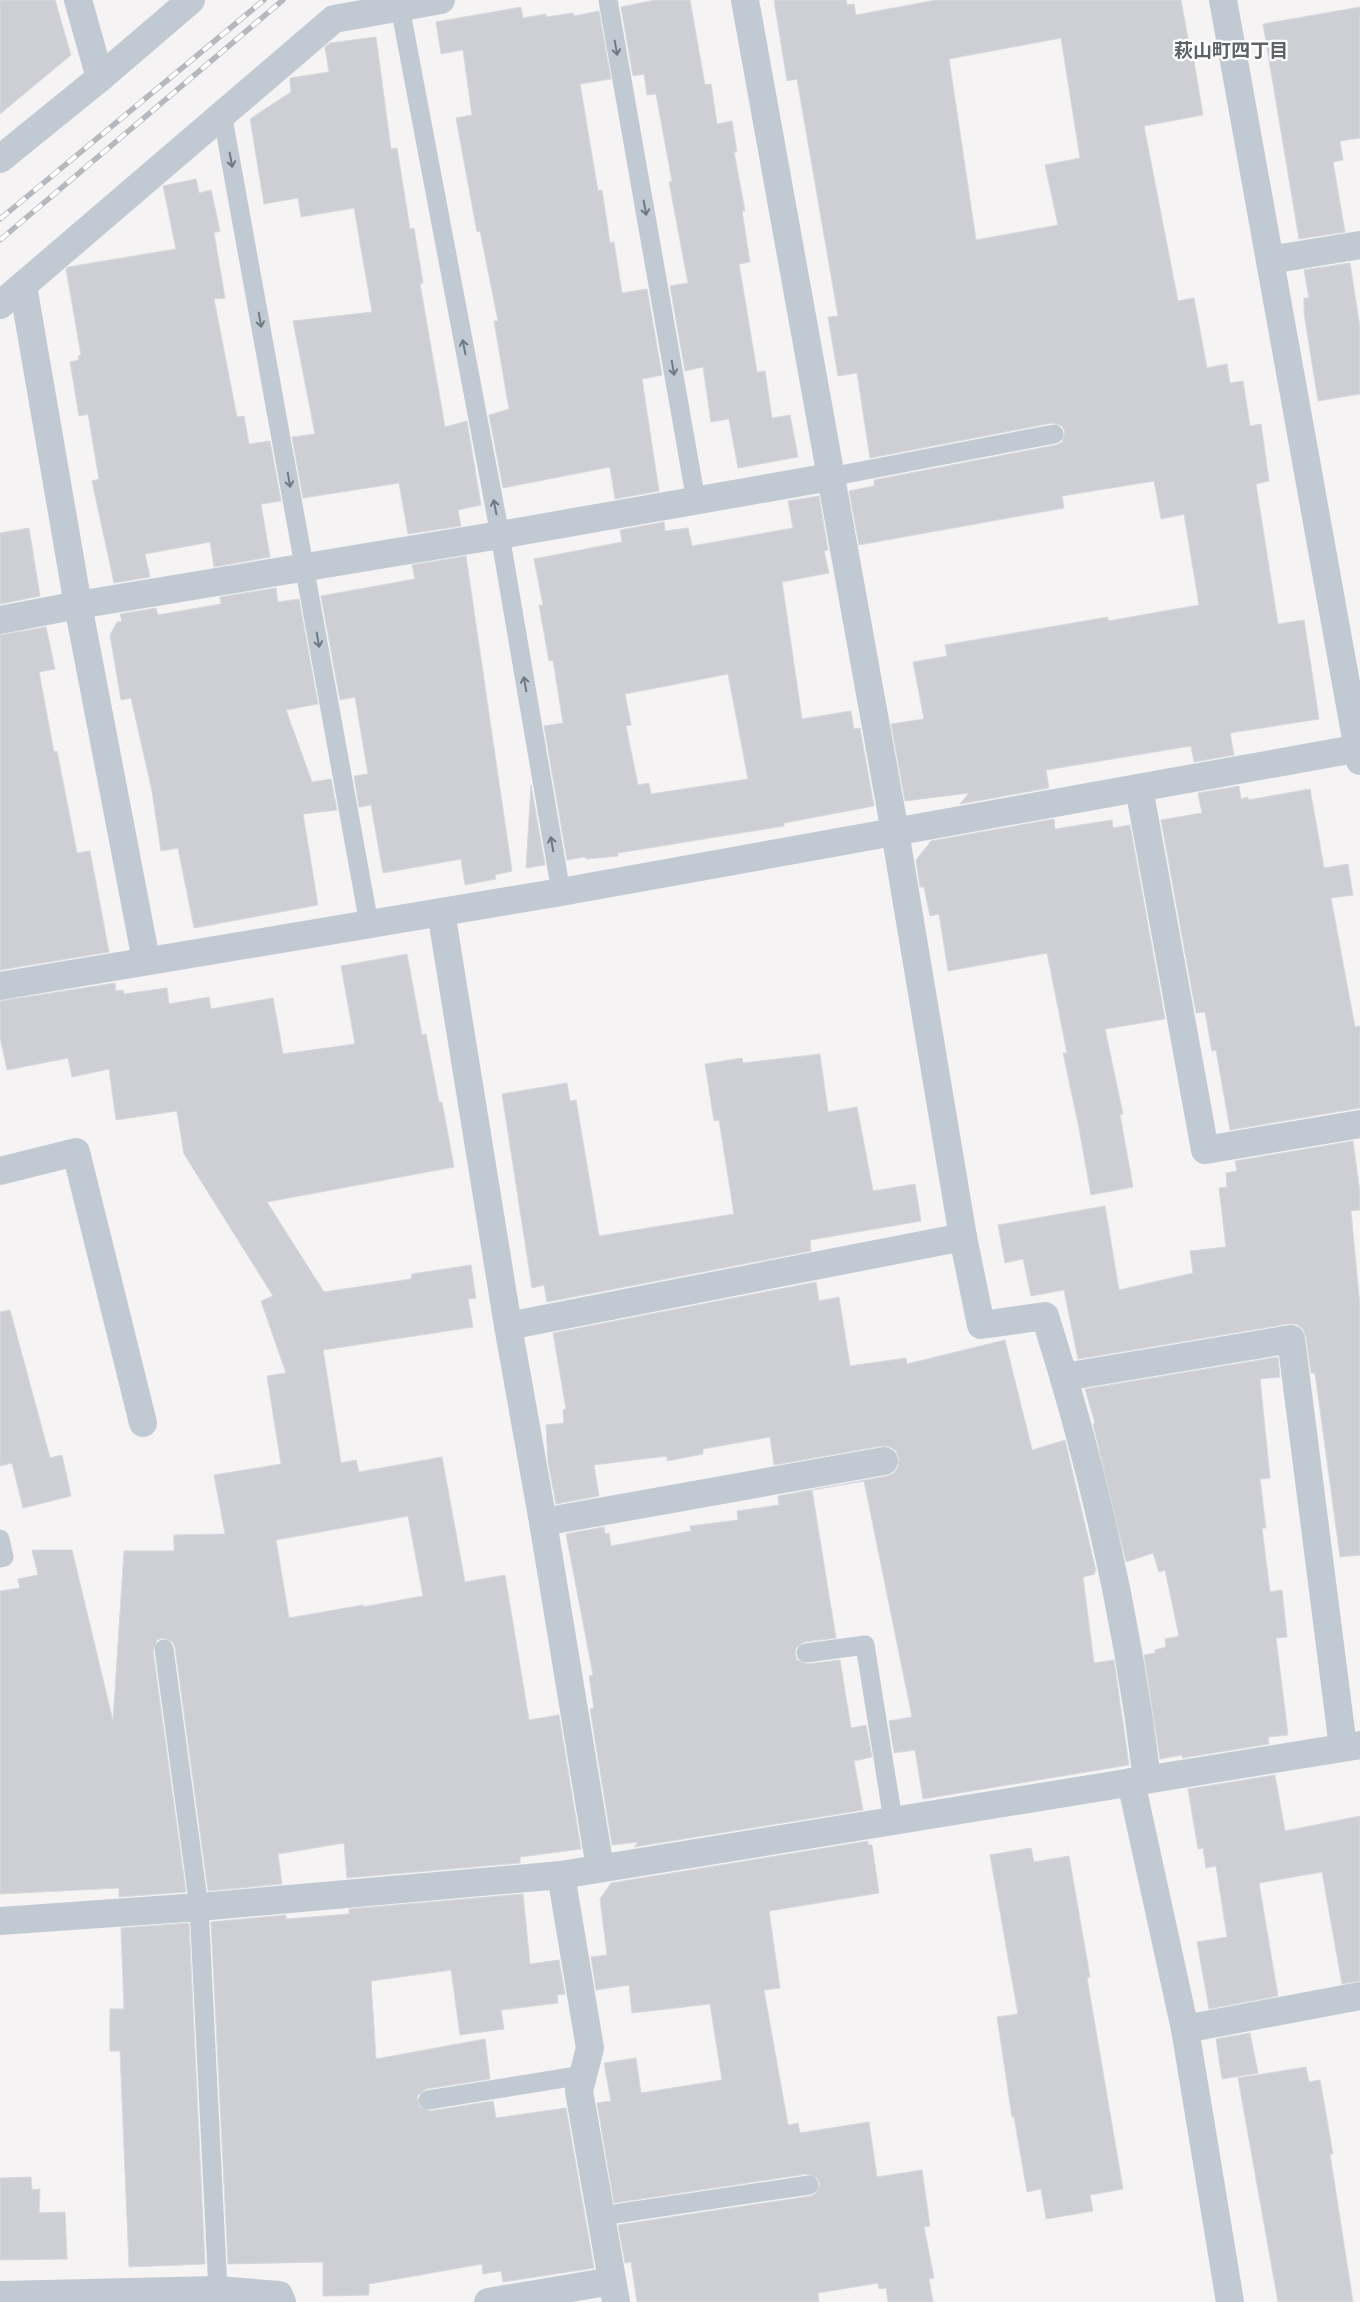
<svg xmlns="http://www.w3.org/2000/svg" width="1360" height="2302" viewBox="0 0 1360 2302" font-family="'Asap Condensed','Noto Sans JP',sans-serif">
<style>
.building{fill:#cdcfd5;stroke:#d7d9de;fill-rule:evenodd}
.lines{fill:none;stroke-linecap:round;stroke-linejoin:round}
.service{stroke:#c1cad2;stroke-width:19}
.minor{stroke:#c1cad2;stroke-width:28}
.rail-casing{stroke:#b5b8bd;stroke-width:5.5}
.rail{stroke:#fff;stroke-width:4;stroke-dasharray:11;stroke-linecap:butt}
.oneway{stroke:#6e7983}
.labels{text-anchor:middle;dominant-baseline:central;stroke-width:4.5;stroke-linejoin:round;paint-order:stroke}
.neighbourhood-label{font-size:19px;font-weight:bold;fill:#5f6368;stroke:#fff}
</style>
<rect width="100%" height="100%" fill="#f5f3f3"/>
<g class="building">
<path d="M0,0H55L71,55L0,114Z"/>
<path d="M655,0H690L705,85L711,84L717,124L732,121L737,152H734L745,211H742L750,262L739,264L757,372L765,371L772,418L790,415L798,457L738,468L729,419L711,422L703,367L685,371L670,286L688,283L669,182L672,181L656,94L647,95L644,74L633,76L621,7Z"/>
<path d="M774,0H846L847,5L854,4L856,15L936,0H1181L1191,55H1193L1203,115L1144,126L1178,301L1194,298L1207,368L1227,364L1230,383L1243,381L1250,426L1261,424L1269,481L1256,484L1278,624L1304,620L1319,719L1230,733L1234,755L1194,762L1191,746L1046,770L1049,788L960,804L969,793L905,801L891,724L924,719L913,662L947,656L945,645L1108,617V621L1199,605L1184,514L1161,519L1154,481L1062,496L1064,508L859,545L849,491L874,486V480L1056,445L1062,442L1065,432L1062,426L1052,423L870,458L857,373L838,376L828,317L838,316L797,79L787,81ZM1061,38L1080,158L1045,165L1058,225L976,240L949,59Z"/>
<path d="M521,7L523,18L546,14V17L573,13L574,16L599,11L611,79L580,84L598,191L602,190L610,243L614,242L622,293L647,289L662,375L642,379L659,491L615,499L610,467L503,488L489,415L509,409L494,321H498L480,231L477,232L456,118L472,115L463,50L441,54L436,22Z"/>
<path d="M1360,7V138L1340,141L1343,160L1333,162L1345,232L1299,239L1263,24Z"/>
<path d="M376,37L391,149L397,148L410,229L414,228L423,283L420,284L445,427L467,421L481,505L458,510L461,526L408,534L399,483L303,498L292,437L315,434L293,321L372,312L354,208L301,217L298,198L264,204L250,119L291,92L290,78L329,72L325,47L330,43Z"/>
<path d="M196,179L199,193L211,190L220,231L214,233L225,298L214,299L237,417L244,416L249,444L270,441L281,501L261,504L270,557L214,567L210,542L145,554L150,577L114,583L92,481L99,479L88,414L79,416L70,362L79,360L78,356L81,355L66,269L68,267L176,249L163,186Z"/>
<path d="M1350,263L1360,328V394L1318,401L1304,313V298H1309L1304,270Z"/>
<path d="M819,496L828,550L824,551L829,573L782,582L802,719L851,711L854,729L860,728L874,806L784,823V826L618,853V856L587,859L584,857L567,860L544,726L563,723L553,660L549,661L539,605H543L534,559L622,542L620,530L664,522L665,531L688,528L692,546L793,528L788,501ZM728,674L748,779L651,794L649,783L638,785L626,726L631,725L625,694Z"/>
<path d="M29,528L40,596L0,604V533Z"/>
<path d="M466,556L512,871L495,875L496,879L465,885L461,859L383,873L371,805L359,807L354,776L368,774L355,697L340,700L321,596L415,579L412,565Z"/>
<path d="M276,588L278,602L299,599L318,704L286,710L312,782L331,779L337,810L303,814L318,905L194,928L178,848L161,851L152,791L131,698L121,700L110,635L117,622L122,621L120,614L156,608L158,615L221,604L220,597Z"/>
<path d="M46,627L55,669L39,672L54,752L57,751L77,853L90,851L109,952L0,970V635Z"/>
<path d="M531,785L545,865L526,868Z"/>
<path d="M1239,786L1241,799L1248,797V800L1310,789L1324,868L1348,864L1353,895L1331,898L1355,1027L1360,1026V1108L1230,1130L1216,1050L1212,1051L1205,1012L1196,1013L1161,820L1202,813L1198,793Z"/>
<path d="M1054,819L1055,829L1112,820L1113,828L1130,825L1165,1019L1105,1029L1123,1114L1120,1115L1133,1187L1091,1195L1078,1123L1063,1053H1067L1047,953L948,971L939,914L930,916L924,887H920L916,860L931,841Z"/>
<path d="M407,954L422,1035L426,1034L439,1102H442L454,1167L267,1202L324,1292L411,1279L412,1274L471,1265L476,1298L468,1299L473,1327L323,1350L341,1463L356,1460L359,1472L442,1457L465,1582L505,1575L529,1720L559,1715L581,1849L520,1857V1863L347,1878L344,1843L278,1854L282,1884L208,1891L175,1647L173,1642L163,1638L157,1640L153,1651L186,1892L119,1897V1888L0,1894V1591L20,1588L18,1579L38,1575L32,1550H72L113,1721L124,1551H174V1535L225,1534L214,1475L281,1464L267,1376L286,1373L261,1301L273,1296L184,1154L177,1111L116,1120L109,1069L72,1077L68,1058L7,1070L0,1037V1001L115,983L116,991L123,990L124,994L167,988L169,1004L209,997L211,1009L273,998L283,1054L355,1044L341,966ZM408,1516L423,1596L363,1607V1605L289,1618L276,1540Z"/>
<path d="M820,1054L828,1112L857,1107L873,1191L915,1184L921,1221L810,1240L811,1251L547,1302L544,1285L532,1288L502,1094L567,1083L570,1101L576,1100L599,1236L734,1214L719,1120L714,1121L705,1064L742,1058L743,1063Z"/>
<path d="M1353,1141L1360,1193V1210L1351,1211L1360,1306V1555L1340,1557L1315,1373H1311L1306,1337L1303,1329L1296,1324H1288L1078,1359L1064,1290L1031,1296L1023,1259L1005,1263L998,1225L1105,1206L1119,1290L1193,1273L1190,1251L1226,1247L1219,1188L1227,1187L1226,1173L1237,1171L1235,1161Z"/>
<path d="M816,1282L819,1301L839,1297L850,1366L906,1358L907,1364L1005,1340L1032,1450L1065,1440L1096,1571L1094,1572L1095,1574L1083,1577L1094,1663L1114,1660L1129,1765L923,1799L915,1750L894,1753L889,1721L912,1717L864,1481L812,1490L836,1638L804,1642L796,1648L795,1654L797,1660L807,1664L840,1660L851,1728L866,1725L872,1757L854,1761L863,1810L634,1847L638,1842L612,1845L590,1709L594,1708L589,1676L593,1675L566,1534L604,1527L605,1534L609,1533L611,1546L691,1531L690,1526L738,1520L737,1511L779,1505L778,1496L887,1476L894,1473L898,1467L899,1459L896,1451L890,1447L882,1446L774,1465L770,1437L703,1449V1454L667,1461V1456L594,1465L599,1496L556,1504L548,1462L546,1425L564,1423L563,1410L566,1409L553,1333Z"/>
<path d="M10,1310L50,1458L62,1455L71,1496L23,1508L12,1463L0,1466V1312Z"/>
<path d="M1278,1357L1280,1377L1260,1379L1270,1478L1260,1479L1266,1528H1262L1270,1592L1282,1590L1287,1637L1276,1638L1288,1735L1268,1737L1269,1744L1182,1758V1755L1160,1759L1144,1655L1155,1653V1650L1166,1647L1165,1639L1179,1636L1165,1570L1159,1572L1153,1553L1126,1562L1093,1424L1095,1423L1085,1389Z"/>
<path d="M1275,1775L1285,1831L1360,1816V1981L1342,1984L1322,1872L1259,1883L1278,1996L1209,2009L1197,1942L1227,1937L1216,1866L1206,1868L1203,1848L1198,1849L1188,1789Z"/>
<path d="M868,1841V1845H872L879,1893L769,1911L780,1988L764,1990L788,2125L798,2123L800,2133L869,2122L877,2177L922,2170L930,2226L924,2227L934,2278L929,2279L933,2302H888L886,2288L879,2289L878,2283L818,2293L819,2302H637L631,2262L625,2263L618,2225L811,2196L816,2193L820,2184L817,2178L807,2174L614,2203L597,2103L611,2101L604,2063L636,2058L641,2093L722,2080L710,2004L632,2013L629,1985L596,1990L591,1957L607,1955L600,1899L611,1883Z"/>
<path d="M1031,1848L1034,1862L1069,1856L1090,1977L1087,1978L1123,2189L1090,2195L1093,2211L1046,2219L1041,2189L1027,2192L1014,2117H1012L997,2017L1018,2014L990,1855Z"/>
<path d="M523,1894L530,1964L559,1960L565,1994L557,1995L558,2003L501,2010L504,2029L460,2035L451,1970L371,1981L376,2059L485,2039L490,2079L426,2089L417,2096L420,2107L430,2111L493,2101L496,2118L566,2108L594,2268L503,2282L501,2271L483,2274L482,2264L369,2284V2295L323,2296V2262L228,2264L211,1922L286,1915V1919L349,1914V1909Z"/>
<path d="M189,1923L205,2264L129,2267L120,2051H110V2009H124L121,1928Z"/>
<path d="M1250,2033L1258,2073L1222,2079L1216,2039Z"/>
<path d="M1306,2067L1309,2082L1320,2080L1333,2154H1330L1353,2302H1278L1238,2078Z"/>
<path d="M31,2177L32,2190L40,2189L39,2213L65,2212L67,2259L0,2260V2178Z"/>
</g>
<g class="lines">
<g class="service">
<path d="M608,0L696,501"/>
<path d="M400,7L500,535L561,892"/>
<path d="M222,113L369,924"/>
<path d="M830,477L1054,434"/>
<path d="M0,1539L4,1557L0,1558"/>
<path d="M164,1649L199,1907L218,2290"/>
<path d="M806,1653L865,1645L893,1820"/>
<path d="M428,2100L583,2075"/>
<path d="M601,2216L809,2185"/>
</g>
<g class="minor">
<path d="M78,0L100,78"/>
<path d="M745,0L895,832L963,1237L981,1325L1045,1316C1093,1467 1128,1622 1147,1779"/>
<path d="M1223,0L1360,761"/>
<path d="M0,159L100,78L191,0"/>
<path d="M1270,260L1360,245"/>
<path d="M23,286L78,605L146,960"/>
<path d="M0,305L334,19L441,0"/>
<path d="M0,620L78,605L500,535L830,477"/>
<path d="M1139,788L1205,1150L1360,1124"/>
<path d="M441,912L508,1326L543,1522L600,1868"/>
<path d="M0,986L561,892L1360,748"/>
<path d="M0,1171L76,1152L143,1423"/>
<path d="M508,1326L963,1237"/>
<path d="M1064,1377L1291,1339L1343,1747"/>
<path d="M543,1522L884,1461"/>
<path d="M1131,1782L1185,2029L1230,2302"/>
<path d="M561,1875L590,2048L579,2091L616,2302"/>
<path d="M0,1921L199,1907L561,1875L1360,1745"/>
<path d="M1185,2029L1360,1996"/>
<path d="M0,2295L218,2290L279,2295L282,2302"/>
<path d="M488,2302L612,2281"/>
</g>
<g class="rail-casing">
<g id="rail">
<path d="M0,219L264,0"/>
<path d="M0,240L283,0"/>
</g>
</g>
<use href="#rail" class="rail"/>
</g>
<defs><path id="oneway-shaft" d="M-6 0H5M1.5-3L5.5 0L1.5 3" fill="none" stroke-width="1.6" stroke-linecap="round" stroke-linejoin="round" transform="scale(1.25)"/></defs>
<g class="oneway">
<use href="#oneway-shaft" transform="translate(616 48) rotate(80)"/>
<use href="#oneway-shaft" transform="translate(231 160) rotate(80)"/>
<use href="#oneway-shaft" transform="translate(645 208) rotate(80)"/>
<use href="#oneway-shaft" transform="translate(260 320) rotate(80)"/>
<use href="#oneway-shaft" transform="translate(464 347) rotate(-101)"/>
<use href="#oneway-shaft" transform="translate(673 368) rotate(80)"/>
<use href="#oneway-shaft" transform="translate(289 480) rotate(80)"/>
<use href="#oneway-shaft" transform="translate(495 507) rotate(-101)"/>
<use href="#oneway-shaft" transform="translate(318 640) rotate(80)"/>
<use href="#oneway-shaft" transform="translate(525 684) rotate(-100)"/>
<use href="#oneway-shaft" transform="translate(552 844) rotate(-100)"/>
</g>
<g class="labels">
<g class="neighbourhood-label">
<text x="1231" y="50">萩山町四丁目</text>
</g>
</g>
</svg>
